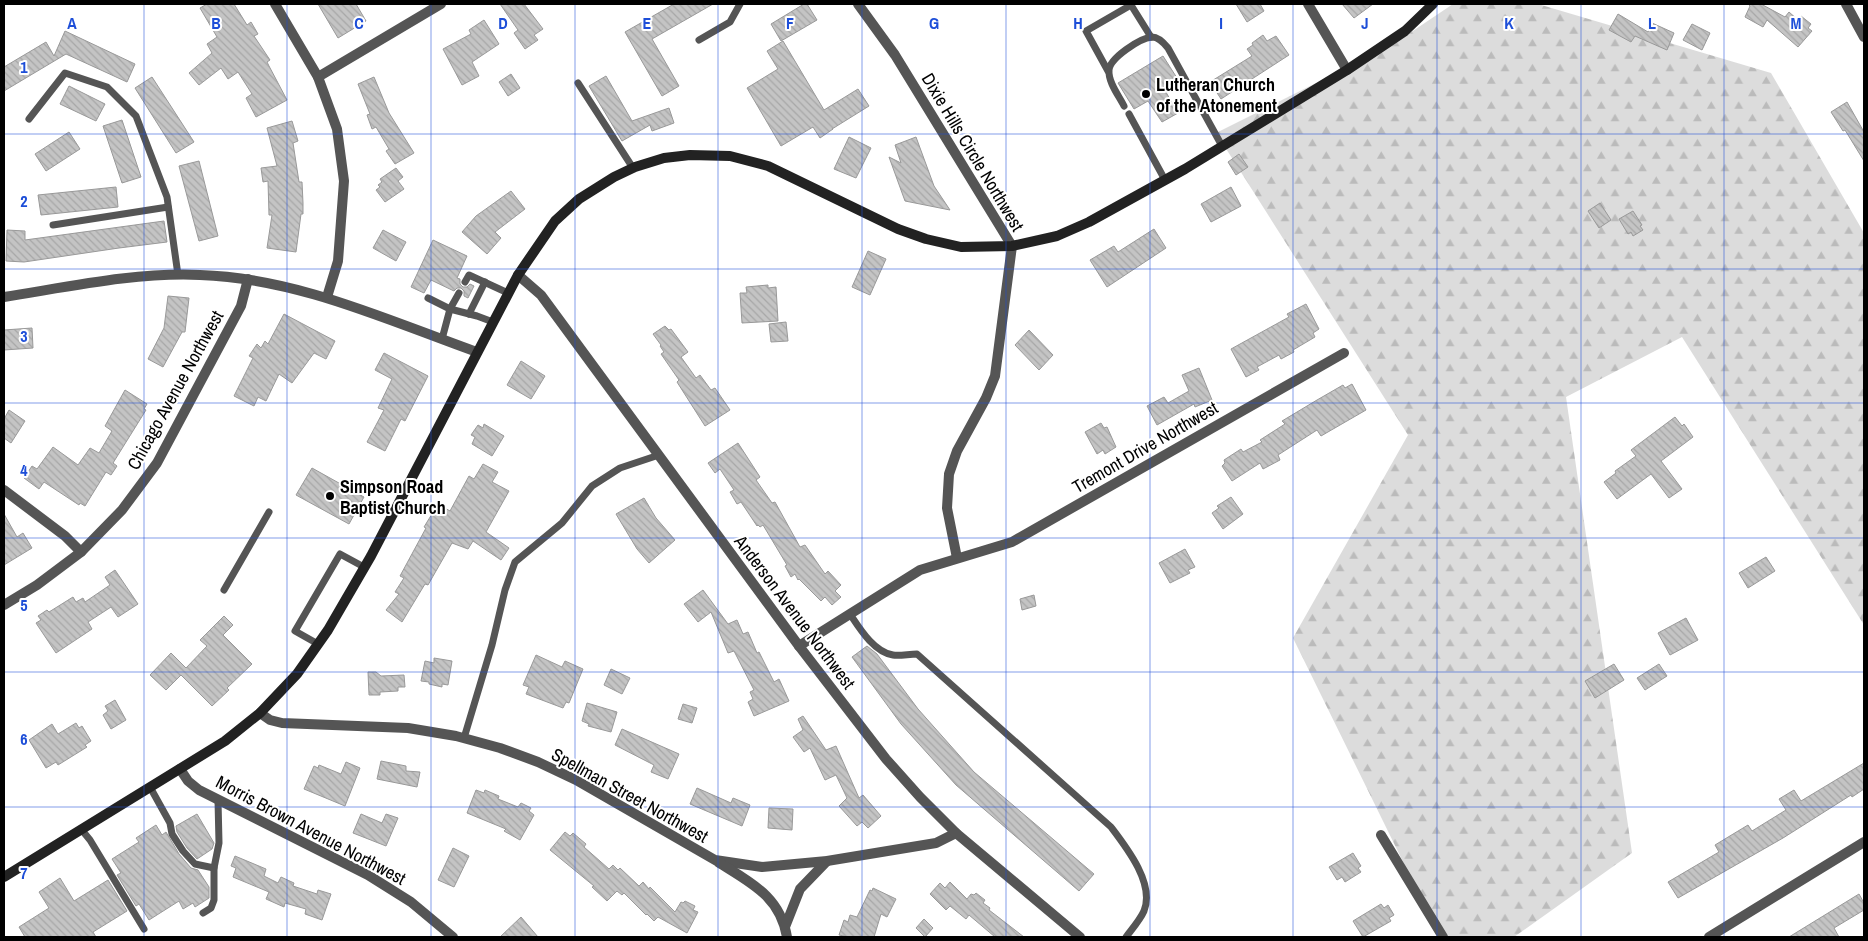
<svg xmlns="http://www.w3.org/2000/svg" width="1868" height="941" viewBox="0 0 1868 941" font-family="'Archivo Narrow',sans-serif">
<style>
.forest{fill:url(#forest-firs)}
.building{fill:url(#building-back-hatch);stroke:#999}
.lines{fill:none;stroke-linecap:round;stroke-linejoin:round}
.service{stroke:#555;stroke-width:7}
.minor{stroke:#555;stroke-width:10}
.tertiary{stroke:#555;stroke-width:10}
.secondary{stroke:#222;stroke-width:10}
.grid{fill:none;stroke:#1d4ed8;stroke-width:1;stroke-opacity:0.55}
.poi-dot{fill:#000;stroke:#fff;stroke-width:2}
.labels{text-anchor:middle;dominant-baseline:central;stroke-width:4;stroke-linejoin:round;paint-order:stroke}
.poi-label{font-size:18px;font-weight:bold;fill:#000;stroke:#fff;text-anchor:start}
.street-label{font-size:18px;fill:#000;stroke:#fff}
.grid-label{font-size:16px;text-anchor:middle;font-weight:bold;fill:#1d4ed8;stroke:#fff;stroke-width:4;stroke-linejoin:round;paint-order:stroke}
</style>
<defs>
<pattern id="forest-firs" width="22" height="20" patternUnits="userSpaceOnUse" patternTransform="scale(1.25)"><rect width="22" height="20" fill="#dcdcdc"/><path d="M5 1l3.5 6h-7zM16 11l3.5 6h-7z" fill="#bbb"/></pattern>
<pattern id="building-back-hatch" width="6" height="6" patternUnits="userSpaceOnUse" patternTransform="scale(1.25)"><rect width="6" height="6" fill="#c4c4c4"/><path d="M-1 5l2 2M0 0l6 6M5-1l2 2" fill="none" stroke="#a7a7a7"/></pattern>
</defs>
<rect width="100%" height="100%" fill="#fff"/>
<path class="forest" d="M1453,4H1538L1771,73L1864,233V625L1682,337L1566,397L1632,853L1514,937H1440L1293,638L1408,435L1216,133L1392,45Z"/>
<g class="building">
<path d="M207,4H234L247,25L251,22L258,34L254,36L270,60L267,62L269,66L287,100L256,117L246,98L252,94L238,72L228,79L221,68L199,85L189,73L212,53L207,44L217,37L200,8Z"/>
<path d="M318,4H356L366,21L338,38Z"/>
<path d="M500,4H524L543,29L534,35L538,40L525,49L514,33L518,30Z"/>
<path d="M674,4H713L652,39L679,86L662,96L625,32Z"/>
<path d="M804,4H807L817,20L781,41L771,24Z"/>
<path d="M1236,4H1260L1264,11L1247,22Z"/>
<path d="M1342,4H1373L1354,18Z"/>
<path d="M1748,4H1761L1785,17L1789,12L1798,20L1801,16L1811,24L1808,28L1812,31L1798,47L1767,20L1763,27L1745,17L1750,6Z"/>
<path d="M1618,14L1648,32L1652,23L1674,33L1667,50L1635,36L1631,42L1609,30Z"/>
<path d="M484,20L499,44L472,62L479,76L462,85L443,49L471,34L469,30Z"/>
<path d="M1692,24L1710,33L1702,50L1683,40Z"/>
<path d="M65,31L135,64L127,82L66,54L4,91V67L46,42L54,56Z"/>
<path d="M1263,35L1267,41L1276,36L1289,55L1221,99L1210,82L1252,56L1247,49L1253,45L1252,43Z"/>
<path d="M783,41L824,110L858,89L869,106L832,129H833L820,138L813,127L781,146L747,88L778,69L767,51Z"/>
<path d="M1163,56L1177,78L1163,87L1178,113L1162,122L1148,101L1134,109L1118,83Z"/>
<path d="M511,74L520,88L508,96L499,82Z"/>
<path d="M606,76L632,121L669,108L674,123L652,131L650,125L622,141L589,86Z"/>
<path d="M152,77L194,142L176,153L135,88Z"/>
<path d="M374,77L389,113L414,153L395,164L386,151L389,149L376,127L372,129L367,115L370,114L358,84Z"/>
<path d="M69,86L105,104L96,121L60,104Z"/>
<path d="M1847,102L1864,132V161L1845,130L1843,131L1831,112Z"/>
<path d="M122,120L141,177L122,183L103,126Z"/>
<path d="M292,121L298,141L293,143L299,182H302L303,203V214H301L296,252L267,248L272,215H269L268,181L263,182L261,168L277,166L267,128Z"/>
<path d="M69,132L80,149L46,171L35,154Z"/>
<path d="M849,137L871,148L856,178L834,169Z"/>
<path d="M916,137L934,186L950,210L905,201L889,157L901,163L895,145Z"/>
<path d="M1239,154L1248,167L1236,175L1228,162Z"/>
<path d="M199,161L218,236L199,241L179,166Z"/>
<path d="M396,168L403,177L398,181L404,189L385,202L376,190L380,187L378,185L382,182L380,179Z"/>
<path d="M116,187L118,207L41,215L38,195Z"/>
<path d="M1231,187L1241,206L1211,222L1201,204Z"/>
<path d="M511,191L525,209L495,232L501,238L487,254L462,232L476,216Z"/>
<path d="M1600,203L1611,220L1599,228L1588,211Z"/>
<path d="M1633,211L1642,225L1640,226L1643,230L1633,236L1631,232L1628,234L1619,219Z"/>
<path d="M164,221L167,242L119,248L24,262L6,261L7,230L25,231V240Z"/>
<path d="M1154,229L1166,248L1107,287L1090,260L1114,246L1118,252Z"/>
<path d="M383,230L406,242L396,261L373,248Z"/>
<path d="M433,240L467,256L457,278L460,279V284L463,287H467L470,284L474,286L468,298L464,296V291L461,288H457L454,291L431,280L424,293L411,287Z"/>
<path d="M868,251L886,259L870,295L852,287Z"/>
<path d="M768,285V288L776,287L778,321L742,323L740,293H747L746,287Z"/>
<path d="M168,296L189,298L185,332H182L163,367L148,359L164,328Z"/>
<path d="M1306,304L1319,329L1313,333L1315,337L1293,350L1294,352L1281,359L1279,355L1257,367L1259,370L1246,377L1231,349L1289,317L1287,314Z"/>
<path d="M284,314L335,341L326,359L314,353L292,383L279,374L266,401L258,397L254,406L234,396L253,358L249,356L257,344L261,348L265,341L268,344Z"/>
<path d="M786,322L788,341L771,342L769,324Z"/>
<path d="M665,326L669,330L671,329L688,352L681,357L696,378L700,375L711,390L715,388L730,410L705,426L677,382L679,380L661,354L664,352L660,346L661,345L653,334Z"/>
<path d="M32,328L33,348L4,350V330Z"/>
<path d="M1029,330L1053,355L1039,370L1015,345Z"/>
<path d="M384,353L428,376L407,417L405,421L401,419L385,451L367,442L384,410L378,408L392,379L375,370Z"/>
<path d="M521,361L545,376L531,399L507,385Z"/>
<path d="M1199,368L1212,400L1195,407L1194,404L1157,425L1147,406L1164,397L1168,403L1189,391L1182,375Z"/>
<path d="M1352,384L1366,410L1321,436L1317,430L1278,455L1280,460L1263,469L1260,463L1232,481L1222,466L1225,463L1224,460L1241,449L1243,452L1262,442L1260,440L1285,424L1282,421L1317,400L1343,385L1345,388Z"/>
<path d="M125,390L147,404L144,409L146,410L113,463L117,466L111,475L106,472L85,506L80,503L79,505L44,482L39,489L24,478L32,466L37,469L53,447L78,465L90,448L99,453L112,431L105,426Z"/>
<path d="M9,410L25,421L11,443L4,438V419Z"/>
<path d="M1675,417L1682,426L1684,424L1693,437L1661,461L1682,489L1669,498L1651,474L1617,499L1604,482L1616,473L1615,471L1636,456L1631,450Z"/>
<path d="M1101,423L1104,428L1107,427L1116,447L1105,454L1103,450L1097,454L1085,432Z"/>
<path d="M484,424L504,436L492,456L472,444L475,437L471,435L478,425L483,428Z"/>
<path d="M738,443L760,477L756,480L772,503L775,502L800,547L805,545L825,574L828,571L841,585L835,591L841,597L832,605L825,597L821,601L799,579L798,580L795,574L791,577L785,566L787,565L763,525L760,527L758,525L757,526L741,502L737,504L730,492L734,490L720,469L715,473L708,463Z"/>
<path d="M483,464L498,472L492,482L509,491L486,532L509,548L501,560L473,541L468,549L452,543L428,585L425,584L402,622L386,610L399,594L395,592L404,578L400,576L426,528L424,527L438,504L450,511L469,476L474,479Z"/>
<path d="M312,468L364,497L349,524L296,495Z"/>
<path d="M1231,497L1243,514L1223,529L1212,513L1219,508L1217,506Z"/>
<path d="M644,498L656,518L675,540L649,563L637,549L616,514Z"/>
<path d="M4,514L17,537L23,533L32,548L4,565Z"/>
<path d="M1185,549L1195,567L1188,570L1190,573L1170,583L1159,563Z"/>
<path d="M1766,557L1775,571L1748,588L1739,573Z"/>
<path d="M115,570L138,604L118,617L111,607L88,622L92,629L56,653L36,623L41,620L38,616L47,610L49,612L73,597L76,602L83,598L85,602L110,585L105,577Z"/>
<path d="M703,590L728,624L737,620L743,634L748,632L757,653L759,652L774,682L779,679L789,701L754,716L748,702L753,699L750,692L754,690L734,651L728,653L711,612L698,622L684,604Z"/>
<path d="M1034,595L1036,606L1022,610L1020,599Z"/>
<path d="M224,616L233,625L223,635L252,664L227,688L229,690L212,706L181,675L166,690L150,675L171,653L186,668L207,646L200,640Z"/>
<path d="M1686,618L1698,640L1670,655L1658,633Z"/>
<path d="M867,646L877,654L918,709L974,772L1094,874L1079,891L956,785L901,724L852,657Z"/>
<path d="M536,655L562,667L565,661L583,669L569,703L566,702L563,708L526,694L529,687L523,685Z"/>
<path d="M434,658L452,661L448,685L442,684V687L429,684V682L421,681L425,661L434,663Z"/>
<path d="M1614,664L1624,680L1595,698L1585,681Z"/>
<path d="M1659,664L1667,676L1645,690L1637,678Z"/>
<path d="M611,669L630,678L622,694L604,685Z"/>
<path d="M368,672H376L381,676L404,675L405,687H398V691L380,692V695H369Z"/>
<path d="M115,700L126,720L111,729L103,715L108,711L105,706Z"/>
<path d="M587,703L617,712L611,732L588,726L589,724L582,721Z"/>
<path d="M683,704L697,708L692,723L678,719Z"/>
<path d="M803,716L826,750L836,746L859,798L863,795L881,816L868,828L862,822L857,826L839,806L847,798L836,775L825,780L810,748L804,752L793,737L803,730L798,719Z"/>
<path d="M76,723L79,728L82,726L91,741L85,745L87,747L58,765L56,762L46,768L29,740L52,724L58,734Z"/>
<path d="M622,729L679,754L668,779L651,772L654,765L615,745Z"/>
<path d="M381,761L406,766V771L420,772L417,787L377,779Z"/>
<path d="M346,762L360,768L345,806L304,789L314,766L318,768L319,765L341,774Z"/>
<path d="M1864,763V789L1852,797L1851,795L1783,838L1678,898L1668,882L1719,852L1715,845L1748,825L1752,831L1786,810L1779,799L1794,790L1801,801Z"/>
<path d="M697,788L731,803L733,798L750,805L742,826L690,804Z"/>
<path d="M476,790L484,793L485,790L499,796L498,799L518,807L521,803L531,808L529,811L534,815L520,840L504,831L506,829L467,813Z"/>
<path d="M769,808L793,809L792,830L768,828Z"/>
<path d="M197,814L214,843L212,849L197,859L187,848L177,832L176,826Z"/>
<path d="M361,814L382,823L386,814L398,818L386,846L353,833Z"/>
<path d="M156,825L162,835L166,832L179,854L191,868L198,870L209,887V898L195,907L193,903L183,909L179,901L149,920L139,904L136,906L117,875L121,873L112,859L139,842L136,838Z"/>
<path d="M565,832L570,836L573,833L586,844L584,847L609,869L613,865L618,870L620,868L639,886L643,882L649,889L650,887L675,912L681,902L683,903L685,901L695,906L693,910L698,912L687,933L658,917L654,921L647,914L646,915L624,893L622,895L617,891L607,901L592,887L594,886L550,850Z"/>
<path d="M453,848L469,856L454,887L438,880Z"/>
<path d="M1353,853L1361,866L1358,868L1361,872L1345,882L1342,877L1337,880L1329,867Z"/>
<path d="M235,856L266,869L264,876L278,883L281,877L294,883L293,886L317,894L318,890L331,894L322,920L305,914L306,909L285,903L284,907L266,899L269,892L233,877L236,868L231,866Z"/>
<path d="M60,878L74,901L108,880L127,911L93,932L96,937H25L19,927L49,908L39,892Z"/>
<path d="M950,882L967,899L971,894L974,895L976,893L985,900L983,903L990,908L989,910L1024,937H995L969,915L966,919L950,906L946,910L930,894L940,883L945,888Z"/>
<path d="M873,888L896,899L887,917L881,914L874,937H848L839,935L844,920L848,922L850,915L857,917L870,890L872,891Z"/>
<path d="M1859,894L1864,903V910L1834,928L1839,937H1789Z"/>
<path d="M1381,904L1384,908L1388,905L1394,915L1389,918L1391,921L1363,937L1353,921Z"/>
<path d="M521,917L538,937H500Z"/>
<path d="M924,919L933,928L925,937L916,928Z"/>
</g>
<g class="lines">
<g class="service">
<path d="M699,40L730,22L740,4"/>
<path d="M1108,71L1086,31L1131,5L1151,37"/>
<path d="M578,83L633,168"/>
<path d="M1124,106C1119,96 1108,82 1109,70C1110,58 1140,38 1152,37C1158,37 1164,43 1168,48L1222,146"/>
<path d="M1129,114L1165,180"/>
<path d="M29,119L65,73L107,87L136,116L167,197L178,275"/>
<path d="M53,225L168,207"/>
<path d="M465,282L469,275L508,293"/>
<path d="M428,298L450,309L477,316L493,322"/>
<path d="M469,314L485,282"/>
<path d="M442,339L450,309L459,293"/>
<path d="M224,590L269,512"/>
<path d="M850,614C860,629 874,652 893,655C900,656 909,654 917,654L1111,827C1127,848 1155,884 1144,911C1140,920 1132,929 1126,937"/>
<path d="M318,644L295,631L340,554L364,567"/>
<path d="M464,738L492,645L505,590L515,562L562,523L592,486L620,468L659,455"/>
<path d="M150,787L170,823L172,834L183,851L195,864L214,868"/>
<path d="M81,829L90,840L144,929"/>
<path d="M203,913L211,908L214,900V868L219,843L218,800"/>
</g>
<g class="minor">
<path d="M275,4L318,77L337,129L344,181L338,261L327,297"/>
<path d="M858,4L895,55L1012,246L995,376L986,398L957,451L949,474L947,508L957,558"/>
<path d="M1308,4L1347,70"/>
<path d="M1846,4L1864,37"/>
<path d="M318,77L441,4"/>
<path d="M4,297C68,287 136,272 200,275C297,278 387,320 477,352"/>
<path d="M4,490L65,536L81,552"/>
<path d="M4,605L37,585L81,552L122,510L157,463L241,306L248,279"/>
<path d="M799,646L920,570L1012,542L1344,353"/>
<path d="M260,713L270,720L282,723L408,728L456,736L500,748L538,762L576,780L715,860L762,867L827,861L936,843L956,833"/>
<path d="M180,769L188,781L199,790L368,875L411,902L453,937"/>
<path d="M1381,835L1443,937"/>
<path d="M718,862C751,883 780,896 787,937"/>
<path d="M785,927L800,889L827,861"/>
<path d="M1709,937L1864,842"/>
</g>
<path class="tertiary" d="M518,275L541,295L799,646L886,759L920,797L956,833L1080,937"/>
<path class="secondary" d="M4,877L225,741L260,713L297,674L328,630L371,556L518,275L555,221L579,199L614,177L635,167L664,158L690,155L730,156L768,166L898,229L926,239L961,247L1012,246L1057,236L1089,222L1185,169L1347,70L1405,31L1433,4"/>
</g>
<path class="grid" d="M144,4V937M287,4V937M431,4V937M575,4V937M718,4V937M862,4V937M1006,4V937M1150,4V937M1293,4V937M1437,4V937M1581,4V937M1724,4V937M4,134H1864M4,269H1864M4,403H1864M4,538H1864M4,672H1864M4,807H1864"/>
<g class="poi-dot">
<circle cx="1146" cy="94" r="5"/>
<circle cx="330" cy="496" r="5"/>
</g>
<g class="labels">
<g class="poi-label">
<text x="1156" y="84">Lutheran Church<tspan x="1156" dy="21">of the Atonement</tspan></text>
<text x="340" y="486">Simpson Road<tspan x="340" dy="21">Baptist Church</tspan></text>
</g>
<g class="street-label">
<text transform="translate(973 152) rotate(59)">Dixie Hills Circle Northwest</text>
<text transform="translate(175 390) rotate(-61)">Chicago Avenue Northwest</text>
<text transform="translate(1145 447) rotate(-30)">Tremont Drive Northwest</text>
<text transform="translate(795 612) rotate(53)">Anderson Avenue Northwest</text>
<text transform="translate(630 795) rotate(29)">Spellman Street Northwest</text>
<text transform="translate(311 830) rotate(28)">Morris Brown Avenue Northwest</text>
</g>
</g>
<g class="grid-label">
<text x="72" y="29">A</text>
<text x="216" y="29">B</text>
<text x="359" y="29">C</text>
<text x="503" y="29">D</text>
<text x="647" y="29">E</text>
<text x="790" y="29">F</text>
<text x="934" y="29">G</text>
<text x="1078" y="29">H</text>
<text x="1221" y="29">I</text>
<text x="1365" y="29">J</text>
<text x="1509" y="29">K</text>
<text x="1652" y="29">L</text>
<text x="1796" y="29">M</text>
<text x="24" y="73">1</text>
<text x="24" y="207">2</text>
<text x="24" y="342">3</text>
<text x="24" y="476">4</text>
<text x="24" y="611">5</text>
<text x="24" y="745">6</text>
<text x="24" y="879">7</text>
</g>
<rect width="1868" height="941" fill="none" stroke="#000000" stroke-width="10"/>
</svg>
